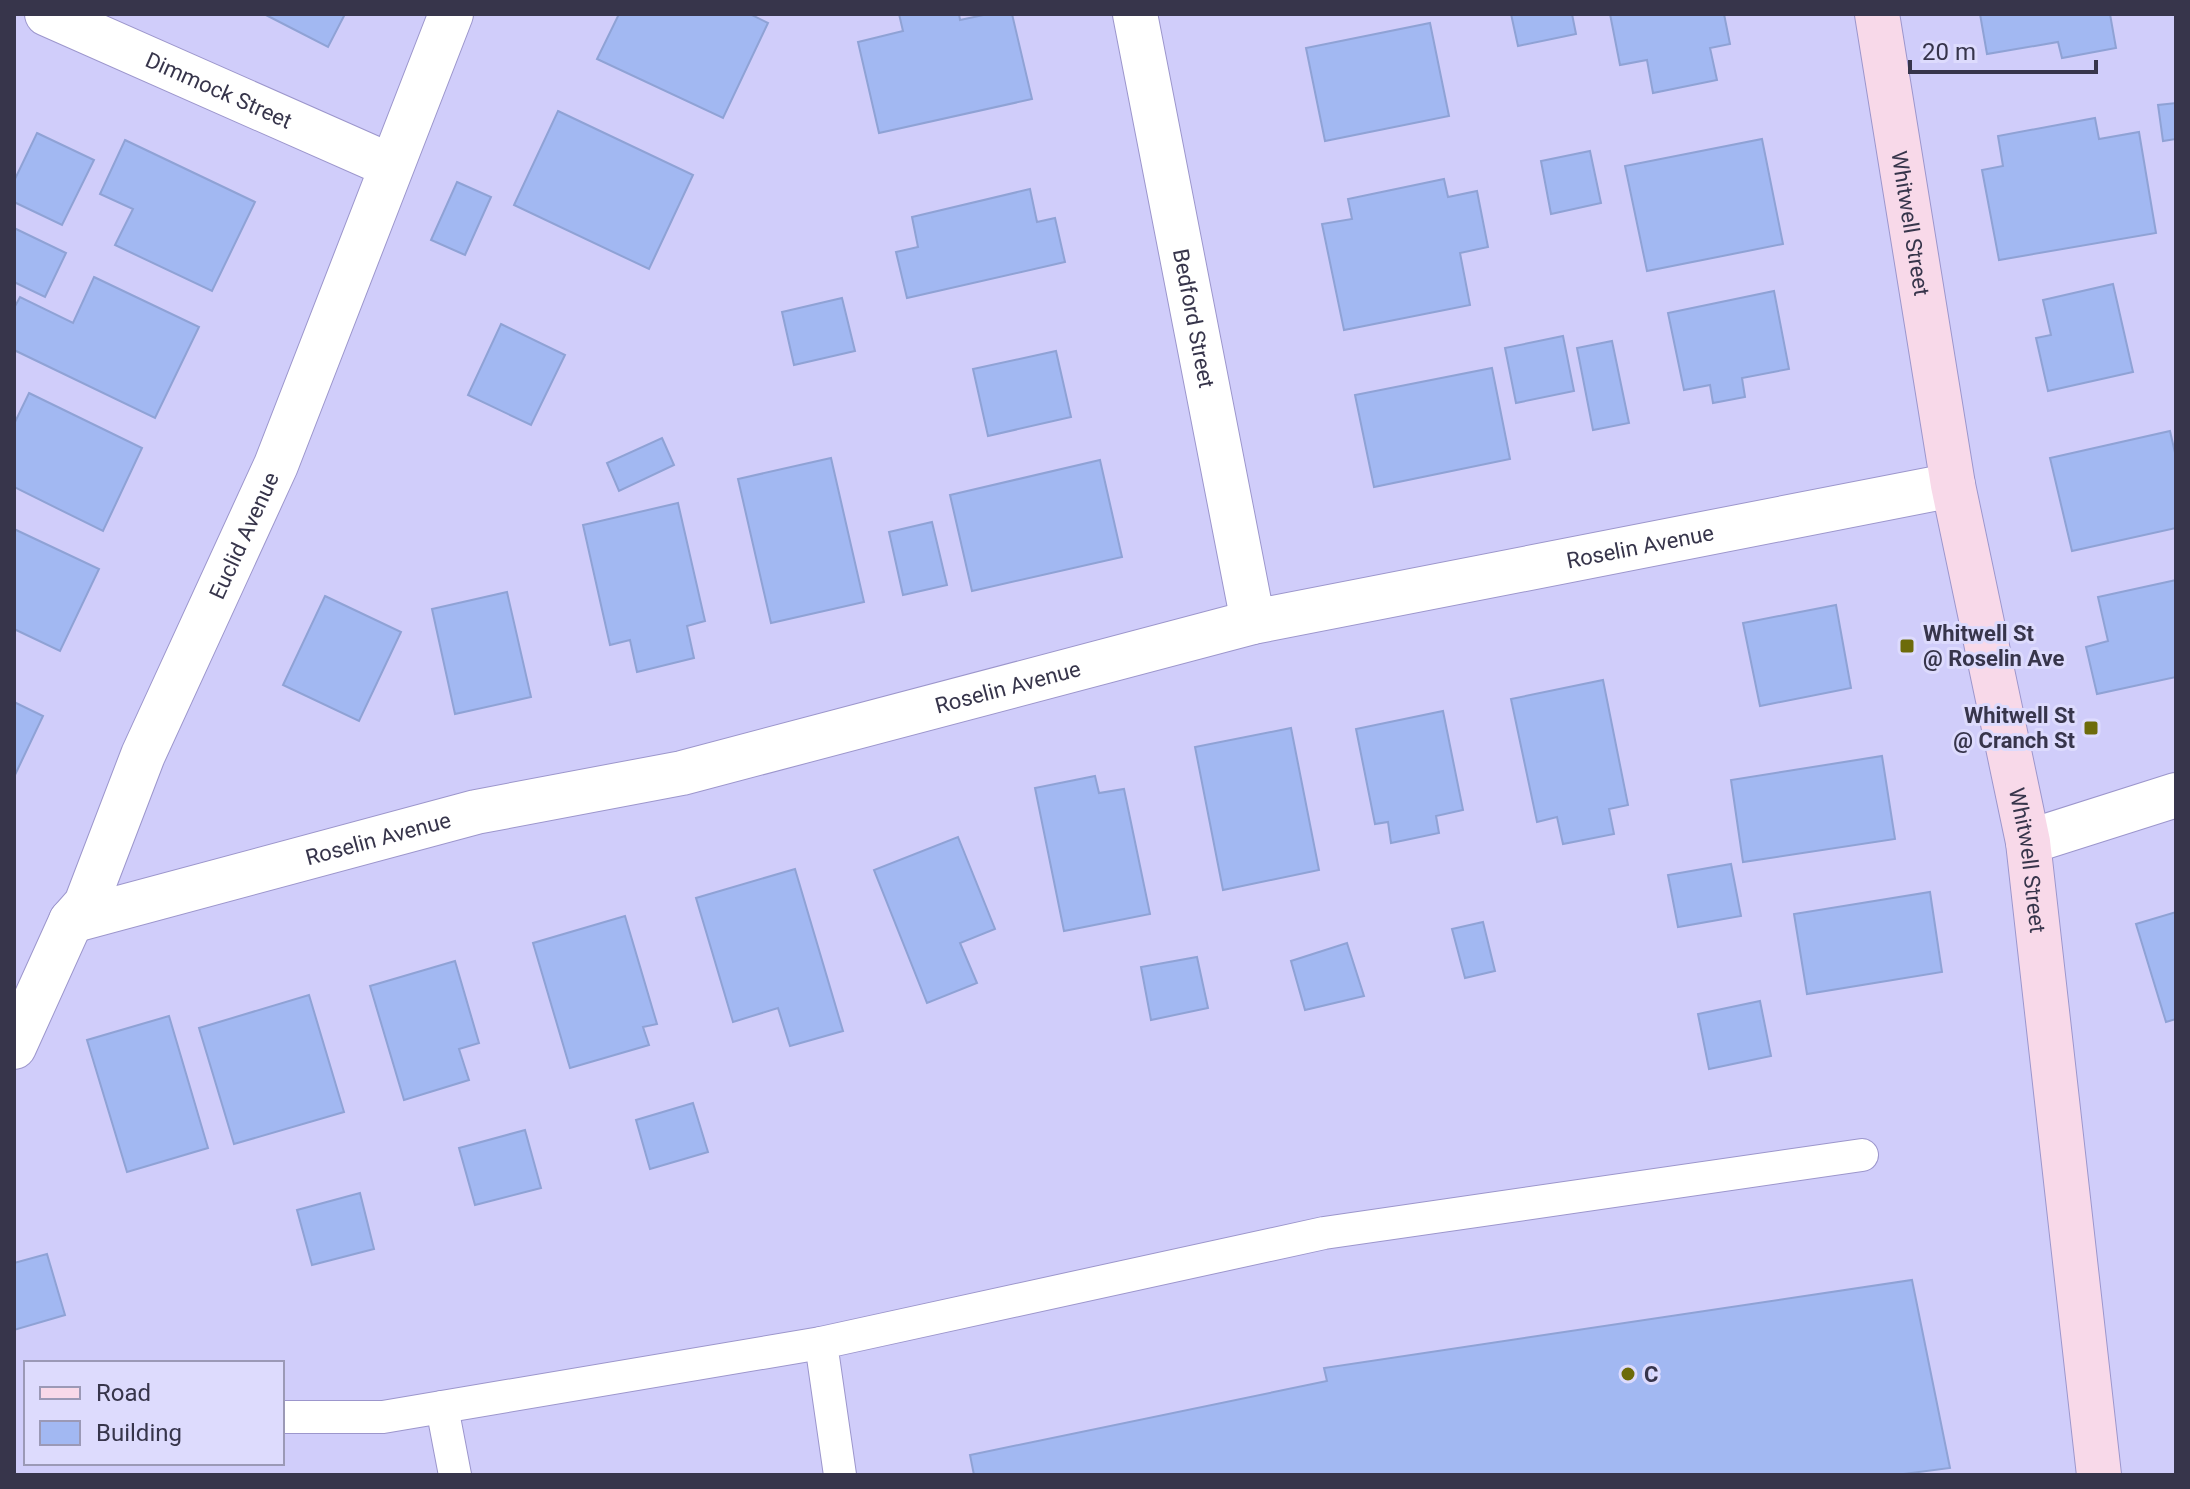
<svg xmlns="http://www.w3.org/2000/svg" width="2190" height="1489" viewBox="0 0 2190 1489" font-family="Roboto,sans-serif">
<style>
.building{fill:#a2b8f2;stroke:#8fa2d5;stroke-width:2}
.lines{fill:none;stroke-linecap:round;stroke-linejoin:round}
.lane-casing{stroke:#9c96cc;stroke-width:34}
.street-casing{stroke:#9c96cc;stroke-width:46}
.secondary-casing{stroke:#9c96cc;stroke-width:46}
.lane{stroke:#fff;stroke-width:32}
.street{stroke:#fff;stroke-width:44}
.secondary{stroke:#f8d9e9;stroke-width:44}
.poi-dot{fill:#6d6b0a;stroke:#dddbfd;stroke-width:3}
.labels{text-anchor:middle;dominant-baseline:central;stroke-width:6;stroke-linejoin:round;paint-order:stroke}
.street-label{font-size:22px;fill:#37354b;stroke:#dddbfd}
.poi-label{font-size:22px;font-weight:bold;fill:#37354b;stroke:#dddbfd;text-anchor:start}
</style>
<rect width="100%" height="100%" fill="#d0cdfa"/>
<g class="building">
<path d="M264,14H345L328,47Z"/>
<path d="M619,14H750L768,23L723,118L597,59Z"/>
<path d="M899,14H959L960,20L988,14H1012L1032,99L879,133L858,42L903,31Z"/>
<path d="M1511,14H1572L1576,34L1518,46Z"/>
<path d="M1610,14H1724L1730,44L1710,48L1717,80L1653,93L1647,60L1620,65Z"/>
<path d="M1980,14H2110L2116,48L2062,58L2058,42L1987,54Z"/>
<path d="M1430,23L1449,116L1325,141L1306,48Z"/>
<path d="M2176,103V139L2163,141L2158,105Z"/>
<path d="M558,111L693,175L649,269L514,205Z"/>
<path d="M2095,118L2099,139L2139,132L2156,233L1999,260L1982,170L2003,166L1998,136Z"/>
<path d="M37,133L94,160L62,225L14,202V181Z"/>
<path d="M1762,139L1783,244L1647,271L1625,166Z"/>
<path d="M125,140L255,202L212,291L115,245L133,209L100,194Z"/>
<path d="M1590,151L1601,203L1551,214L1541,161Z"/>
<path d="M1444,179L1448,197L1477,191L1488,247L1460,253L1470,305L1344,330L1322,224L1352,219L1348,199Z"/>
<path d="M457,182L491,197L465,255L431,240Z"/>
<path d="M1030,189L1037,222L1055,218L1065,262L907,298L896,252L918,247L912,217Z"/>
<path d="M14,228L66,253L45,297L14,282Z"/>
<path d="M94,277L199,327L155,418L14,350V308L20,297L73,323Z"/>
<path d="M2113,284L2133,372L2048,391L2036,338L2051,335L2043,300Z"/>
<path d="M1774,291L1789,369L1742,378L1745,397L1713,403L1710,385L1684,390L1668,313Z"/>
<path d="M842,298L855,351L794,365L782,312Z"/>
<path d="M501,324L565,355L531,425L468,395Z"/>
<path d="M1563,336L1574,391L1516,403L1505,348Z"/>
<path d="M1612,341L1629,423L1593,430L1577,348Z"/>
<path d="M1056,351L1071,417L988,436L973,369Z"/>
<path d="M1492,368L1510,459L1374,487L1355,395Z"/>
<path d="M29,393L142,448L103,531L14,487V424Z"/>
<path d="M2170,431L2176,457V528L2072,551L2050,458Z"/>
<path d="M662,438L674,465L619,491L607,463Z"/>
<path d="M831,458L864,602L771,623L738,479Z"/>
<path d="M1100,460L1122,557L972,591L950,495Z"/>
<path d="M678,503L705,621L687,626L694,658L637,672L630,640L610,645L583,525Z"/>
<path d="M932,522L947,585L903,595L889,532Z"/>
<path d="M14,529L99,569L60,651L14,629Z"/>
<path d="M2176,580V677L2097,694L2086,647L2108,641L2098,597Z"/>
<path d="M507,592L531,697L455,714L432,609Z"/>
<path d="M325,596L401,632L359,721L283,685Z"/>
<path d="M1836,605L1851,688L1760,706L1743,623Z"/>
<path d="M1603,680L1628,805L1609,809L1614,834L1563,844L1557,817L1537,822L1511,699Z"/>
<path d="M14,702L43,716L14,777Z"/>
<path d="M1443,711L1463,810L1436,816L1439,833L1391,843L1388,822L1375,824L1356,729Z"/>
<path d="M1291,728L1319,870L1223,890L1195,747Z"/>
<path d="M1882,756L1895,839L1743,862L1731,780Z"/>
<path d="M1095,776L1099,793L1124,789L1150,914L1064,931L1035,788Z"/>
<path d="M958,837L995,929L960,943L977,983L927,1003L874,870Z"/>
<path d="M1731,864L1741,916L1678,927L1668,875Z"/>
<path d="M795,869L843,1031L790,1046L778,1008L733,1022L696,898Z"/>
<path d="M1930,892L1942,972L1807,994L1794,914Z"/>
<path d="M2176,912V1019L2166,1022L2136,924Z"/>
<path d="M625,916L657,1024L643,1027L649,1045L570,1068L533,943Z"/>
<path d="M1483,922L1495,971L1465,978L1452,929Z"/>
<path d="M1347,943L1364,996L1305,1010L1291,961Z"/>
<path d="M1197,957L1208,1008L1151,1020L1141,967Z"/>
<path d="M455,961L479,1043L459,1049L469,1080L404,1100L370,986Z"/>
<path d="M309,995L344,1112L234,1144L199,1028Z"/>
<path d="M1760,1001L1771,1056L1709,1069L1698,1014Z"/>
<path d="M169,1016L208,1148L127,1172L87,1040Z"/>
<path d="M693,1103L708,1152L650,1169L636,1120Z"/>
<path d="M525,1130L541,1188L475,1205L459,1148Z"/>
<path d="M360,1193L374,1249L312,1265L297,1210Z"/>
<path d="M47,1254L65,1315L14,1330V1263Z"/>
<path d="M1912,1280L1950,1468L1896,1475H974L970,1455L1327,1381L1324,1368Z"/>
</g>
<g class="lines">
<g class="lane-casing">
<g id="lane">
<path d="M442,1407L455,1475"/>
<path d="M282,1417H383L821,1343"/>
<path d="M840,1475L821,1343L1324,1233L1862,1155"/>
</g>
</g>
<g class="street-casing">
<g id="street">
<path id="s1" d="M47,14L391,166"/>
<path id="s2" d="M1135,14L1253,622"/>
<path d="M2028,842L2176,795"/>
<path id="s3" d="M71,921L476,812L682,773L1253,622L1953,485"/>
<path id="s4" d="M14,1047L71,921L86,904L143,755L276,465L451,14"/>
</g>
</g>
<g class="secondary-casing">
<g id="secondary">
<path id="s5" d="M1877,14L1953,485L2028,842L2099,1475"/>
</g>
</g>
<use href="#lane" class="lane"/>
<use href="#street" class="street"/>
<use href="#secondary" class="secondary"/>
</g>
<g class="poi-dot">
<rect x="1899" y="638" width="16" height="16" rx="4"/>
<rect x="2083" y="720" width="16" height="16" rx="4"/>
<circle cx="1628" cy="1374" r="8"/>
</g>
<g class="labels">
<g class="street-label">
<text stroke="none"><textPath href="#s1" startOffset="188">Dimmock Street</textPath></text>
<text stroke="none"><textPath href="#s5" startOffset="212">Whitwell Street</textPath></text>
<text stroke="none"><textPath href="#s2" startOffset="310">Bedford Street</textPath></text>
<text stroke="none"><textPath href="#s4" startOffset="562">Euclid Avenue</textPath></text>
<text stroke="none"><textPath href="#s3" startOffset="1614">Roselin Avenue</textPath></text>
<text stroke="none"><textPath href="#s3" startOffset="966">Roselin Avenue</textPath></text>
<text stroke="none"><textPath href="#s3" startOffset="318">Roselin Avenue</textPath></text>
<text stroke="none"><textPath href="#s5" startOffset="860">Whitwell Street</textPath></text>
</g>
<g class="poi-label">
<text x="1923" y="633">Whitwell St<tspan x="1923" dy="25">@ Roselin Ave</tspan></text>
<text x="2075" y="715" text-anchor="end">Whitwell St<tspan x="2075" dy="25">@ Cranch St</tspan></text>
<text x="1644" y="1374">C</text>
</g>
</g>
<rect width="2190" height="1489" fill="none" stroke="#37354b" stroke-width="32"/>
<rect x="24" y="1361" width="260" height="104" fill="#dddbfd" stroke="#9b99b6" stroke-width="2"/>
<rect x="40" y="1387" width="40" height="12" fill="#f8d9e9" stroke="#9b99b6" stroke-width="2"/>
<text x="96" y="1401" font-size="24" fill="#37354b">Road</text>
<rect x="40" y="1421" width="40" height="24" fill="#a2b8f2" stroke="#9b99b6" stroke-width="2"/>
<text x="96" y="1441" font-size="24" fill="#37354b">Building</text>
<path d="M1910 60v12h186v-12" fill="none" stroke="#37354b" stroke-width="4"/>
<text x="1922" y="60" font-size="24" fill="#37354b" stroke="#dddbfd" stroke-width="6" paint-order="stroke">20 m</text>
</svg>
